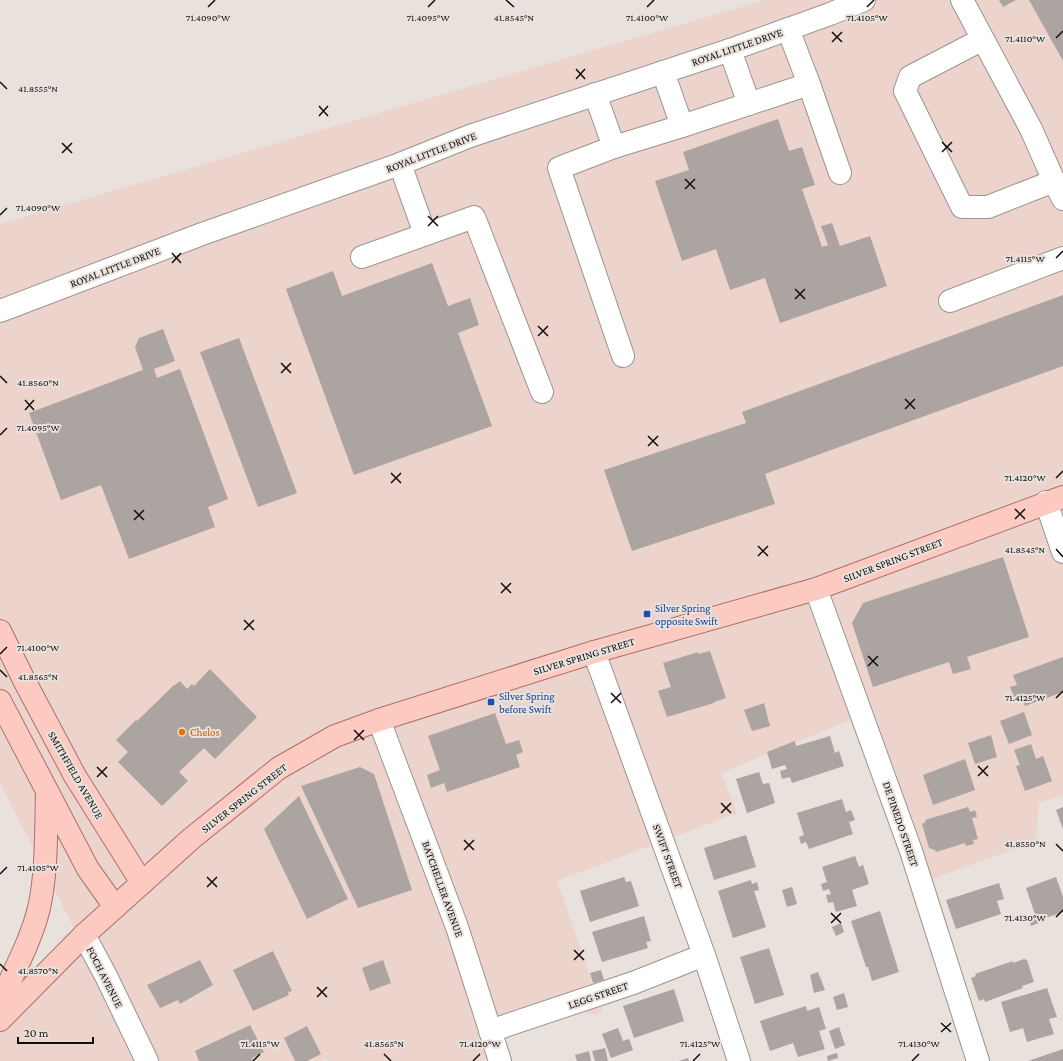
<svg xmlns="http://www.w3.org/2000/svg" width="1063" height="1061" viewBox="0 0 1063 1061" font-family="'Crimson Pro',serif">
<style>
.commercial{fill:#ecd3cc}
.building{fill:#aba4a0}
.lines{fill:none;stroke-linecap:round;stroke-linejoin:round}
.minor-casing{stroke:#9b948f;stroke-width:24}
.major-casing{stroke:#a97168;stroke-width:24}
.minor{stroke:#fff;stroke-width:22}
.major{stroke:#fdcac2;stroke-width:22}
.ticks{fill:none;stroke:#100e0c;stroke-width:1.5}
.transit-dot{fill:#1a4fb4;stroke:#e8e1dc;stroke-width:1.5}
.food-dot{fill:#e8710a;stroke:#e8e1dc;stroke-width:1.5}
.labels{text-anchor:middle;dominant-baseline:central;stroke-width:4;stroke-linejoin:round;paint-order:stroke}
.street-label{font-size:11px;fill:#100e0c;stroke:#e8e1dc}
.transit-label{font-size:11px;fill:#164399;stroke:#e8e1dc;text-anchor:start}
.food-label{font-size:11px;fill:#c56008;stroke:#e8e1dc;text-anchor:start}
.ticks-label{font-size:10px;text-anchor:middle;fill:#100e0c;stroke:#e8e1dc;stroke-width:4;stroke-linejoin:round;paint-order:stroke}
</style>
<rect width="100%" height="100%" fill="#e8e1dc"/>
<path class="commercial" d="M765,0H1063V493L1056,495L1063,543V795L1039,803L1036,841L927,881L860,716L721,773L737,813L557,881L602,1010L597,1015L559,1007L547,1024L495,1042L492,1056L480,1061H329L327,1058L321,1061H0V1016L83,946L0,782V224Z"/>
<g class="building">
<path d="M999,0H1016L1003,7Z"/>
<path d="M1029,0H1063V61Z"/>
<path d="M778,119L789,151L802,147L815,185L802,189L822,247L828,245L821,226L832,223L840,246L870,236L887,286L780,323L765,278L730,290L716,249L682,261L655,181L689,170L683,152Z"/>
<path d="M432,263L448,306L470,298L479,325L458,333L492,426L354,475L286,289L333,271L342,296Z"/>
<path d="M1063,295V366L765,474L775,504L632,551L604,470L746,423L742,412Z"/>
<path d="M163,329L175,361L154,369L157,378L180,369L228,499L208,507L215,527L129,559L101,485L61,500L29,413L143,370L135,347L139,338Z"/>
<path d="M239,338L297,493L258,507L200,352Z"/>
<path d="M1003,557L1029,637L967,657L971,669L953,674L949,662L873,687L852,623L863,603Z"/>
<path d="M710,651L726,698L714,702V703L667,717L658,691L671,687L663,663L698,652V654Z"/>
<path d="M1063,657V692L1025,706L1021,696L1015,699L1010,687L1017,685L1013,675Z"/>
<path d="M210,669L257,717L215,759L204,748L179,772L188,781L162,806L118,762L128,752L116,740L136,720L137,721L174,685H175L180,681L187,689L192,684L194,686Z"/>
<path d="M764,703L770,726L752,731L744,710Z"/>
<path d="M1024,712L1032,735L1009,744L1000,721Z"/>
<path d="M495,713L506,744L519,740L523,752L516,755L520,767L447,792L444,783L431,788L427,775L440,770L428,736Z"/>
<path d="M991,735L997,757L975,764L968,743Z"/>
<path d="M830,736L835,753L839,751L844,766L792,783L790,777L782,779L780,771L787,769L785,765L772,769L767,752L795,741L796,746Z"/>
<path d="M1031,744L1036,759L1043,756L1052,781L1025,791L1016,766L1020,765L1014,750Z"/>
<path d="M965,759L975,790L933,805L923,775Z"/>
<path d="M360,767L374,774L412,890L358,908L301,786Z"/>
<path d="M759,772L763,784L769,783L775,803L747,813L736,779Z"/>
<path d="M299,796L348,899L307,919L264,829Z"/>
<path d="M842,799L846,812L851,810L855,820L849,822L853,834L809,849L806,842L801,844L799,837L804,835L797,813Z"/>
<path d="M968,807L970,812L975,810L977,817L972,818L978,839L973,840L974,844L966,846L965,843L936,852L935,850L929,848L922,824L926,822L925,820Z"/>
<path d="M1063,807V829L1056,810Z"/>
<path d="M746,835L756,867L714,880L704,848Z"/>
<path d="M855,856L859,867L863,865L869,884L852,890L857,906L836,912L833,902L828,903L826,895L831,894L829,889L823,891L821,884L827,882L822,867Z"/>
<path d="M624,877L626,882L631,881L639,906L590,922L580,891Z"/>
<path d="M1056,877L1063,897V912L1040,920L1041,922L1031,926L1028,916L1035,914L1026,888Z"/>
<path d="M751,880L752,884L757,882L759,890L754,891L766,927L733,938L718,891Z"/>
<path d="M999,883L1004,899L997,901L1001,914L956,929L946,900Z"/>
<path d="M792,887L797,904L787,907L782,890Z"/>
<path d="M880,911L899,972L872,981L868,967H866L851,921Z"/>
<path d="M644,916L651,941L646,942L648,948L602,962L592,932Z"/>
<path d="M841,923L844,932L836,936L832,927Z"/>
<path d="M769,948L784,995L755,1004L740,957Z"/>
<path d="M273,951L292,991L288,992L289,995L253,1011L233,970Z"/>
<path d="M1024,959L1027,960L1034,982L1022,986L1023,988L985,1002L984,999L979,1001L971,978L976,976L975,974L1013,961V963Z"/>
<path d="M200,960L213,985L180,1004L178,1000L160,1008L147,985Z"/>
<path d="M383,960L391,983L370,991L362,968Z"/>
<path d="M601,970L604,980L593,983L590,973Z"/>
<path d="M818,972L825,990L814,993L810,975Z"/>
<path d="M1047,988L1057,1017L1049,1019L1054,1034L1027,1042L1023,1028L1010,1032L1001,1002Z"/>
<path d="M674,989L684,1021L634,1038L623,1006Z"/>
<path d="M844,993L848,1007L837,1010L833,997Z"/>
<path d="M806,1006L807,1011L819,1007L826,1029L819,1031L825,1049L798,1057L793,1043L770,1051L760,1021Z"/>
<path d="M250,1025L264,1052L252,1058L253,1061H199L195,1051Z"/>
<path d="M307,1026L321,1054L307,1061H295L284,1038Z"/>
<path d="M839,1027L845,1045L835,1049L829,1031Z"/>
<path d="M618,1028L623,1041L629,1039L633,1050L611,1058L602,1034Z"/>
<path d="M605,1048L608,1061H595L592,1051Z"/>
<path d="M1063,1049V1061H1028Z"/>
<path d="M589,1051L591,1061H577L575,1055Z"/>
<path d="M837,1053L838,1058L828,1061L827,1056Z"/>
<path d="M688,1058L689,1061H679Z"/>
</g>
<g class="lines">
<g class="minor-casing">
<g id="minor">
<path d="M962,0L1031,129L1054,181L988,207H962L905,91L910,77L983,39"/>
<path d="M788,29L809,84"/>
<path d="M730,50L749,104"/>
<path d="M663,72L682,126L809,84L840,173"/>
<path d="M595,94L614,147L559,168L623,356"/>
<path d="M614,147L682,126"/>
<path d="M400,164L425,234"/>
<path d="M1054,181L1063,199"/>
<path d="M362,257L474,217L542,392"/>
<path d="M950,301L1063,258"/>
<path d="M0,311L202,234L400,164L470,136L730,50L830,14L864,0"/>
<path d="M1046,502L1063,552"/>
<path d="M816,589L911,851L978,1061"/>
<path d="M594,652L704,955L739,1061"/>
<path d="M379,720L457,927L500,1061"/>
<path d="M84,935L106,976L147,1061"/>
<path d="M490,1031L633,983L704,955"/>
</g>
</g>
<g class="major-casing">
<g id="major">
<path d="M0,631L25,682L75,776L142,883"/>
<path d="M0,701L88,869L115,907"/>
<path d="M0,1002C14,971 31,941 39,908C47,873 46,828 47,791"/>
<path d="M0,1020L84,935L192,838L279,768L335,736L379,720L594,652L816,589L1063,497"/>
</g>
</g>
<use href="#minor" class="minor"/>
<use href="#major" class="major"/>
</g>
<path class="ticks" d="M506,0L514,7M208,7L215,0M428,7L435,0M647,7L654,0M867,7L874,0M832,32L842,42M1056,38L1063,31M832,42L842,32M576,69L585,79M576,79L585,69M0,82L7,89M319,106L328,116M319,116L328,106M942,142L952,152M62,143L72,153M942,152L952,142M62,153L72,143M685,179L695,189M685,189L695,179M0,215L7,208M428,216L438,226M428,226L438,216M172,253L181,263M1056,258L1063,251M172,263L181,253M795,289L805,299M795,299L805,289M538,326L548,336M538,336L548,326M281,363L291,373M281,373L291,363M0,376L7,383M905,399L915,409M25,400L34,410M905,409L915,399M25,410L34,400M0,435L7,428M648,436L658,446M648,446L658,436M391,473L401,483M1056,478L1063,471M391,483L401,473M1015,509L1025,519M134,510L144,520M1015,519L1025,509M134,520L144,510M758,546L768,556M1056,549L1063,557M758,556L768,546M501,583L511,593M501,593L511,583M244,620L254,630M244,630L254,620M0,654L7,647M868,656L878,666M868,666L878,656M0,670L7,677M611,693L621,703M1056,698L1063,691M611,703L621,693M354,730L364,740M354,740L364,730M978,766L988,776M97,767L107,777M978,776L988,766M97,777L107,767M721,803L731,813M721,813L731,803M464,840L474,850M1056,844L1063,851M464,850L474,840M0,874L7,867M207,877L217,887M207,887L217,877M831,913L841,923M1056,917L1063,910M831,923L841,913M574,950L584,960M574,960L584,950M0,964L7,971M317,987L327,997M317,997L327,987M941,1023L951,1032M941,1032L951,1023M384,1054L391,1061M253,1061L260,1054M473,1061L480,1054M693,1061L700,1054M912,1061L919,1054"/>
<g class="transit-dot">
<rect x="643" y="610" width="8" height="8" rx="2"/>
<rect x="487" y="698" width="8" height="8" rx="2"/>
</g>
<circle class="food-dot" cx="182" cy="732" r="4"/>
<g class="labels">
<g class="street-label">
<text transform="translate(737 47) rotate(-19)">ROYAL LITTLE DRIVE</text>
<text transform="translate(431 152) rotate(-21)">ROYAL LITTLE DRIVE</text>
<text transform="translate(115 267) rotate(-21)">ROYAL LITTLE DRIVE</text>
<text transform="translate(893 560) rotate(-21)">SILVER SPRING STREET</text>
<text transform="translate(584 656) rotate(-17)">SILVER SPRING STREET</text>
<text transform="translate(76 775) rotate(60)">SMITHFIELD AVENUE</text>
<text transform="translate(244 798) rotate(-38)">SILVER SPRING STREET</text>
<text transform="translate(901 824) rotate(71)">DE PINEDO STREET</text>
<text transform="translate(668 856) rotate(70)">SWIFT STREET</text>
<text transform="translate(443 889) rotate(70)">BATCHELLER AVENUE</text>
<text transform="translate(105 977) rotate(63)">FOCH AVENUE</text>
<text transform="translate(598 995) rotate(-19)">LEGG STREET</text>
</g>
<g class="transit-label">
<text x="655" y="608">Silver Spring<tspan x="655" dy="13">opposite Swift</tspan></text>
<text x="499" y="696">Silver Spring<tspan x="499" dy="13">before Swift</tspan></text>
</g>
<g class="food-label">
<text x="190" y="732">Chelos</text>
</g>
</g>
<g class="ticks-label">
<text x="208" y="21">71.4090°W</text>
<text x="428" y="21">71.4095°W</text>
<text x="514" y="21">41.8545°N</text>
<text x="647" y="21">71.4100°W</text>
<text x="867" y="21">71.4105°W</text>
<text x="1025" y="42">71.4110°W</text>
<text x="38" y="92">41.8555°N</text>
<text x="38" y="211">71.4090°W</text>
<text x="1025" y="262">71.4115°W</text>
<text x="38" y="386">41.8560°N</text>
<text x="38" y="431">71.4095°W</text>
<text x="1025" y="481">71.4120°W</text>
<text x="1025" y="553">41.8545°N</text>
<text x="38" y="651">71.4100°W</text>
<text x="38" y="680">41.8565°N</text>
<text x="1025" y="701">71.4125°W</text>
<text x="1025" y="847">41.8550°N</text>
<text x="38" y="871">71.4105°W</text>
<text x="1025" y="921">71.4130°W</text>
<text x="38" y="974">41.8570°N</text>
<text x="260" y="1047">71.4115°W</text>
<text x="384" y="1047">41.8565°N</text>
<text x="480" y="1047">71.4120°W</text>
<text x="700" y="1047">71.4125°W</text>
<text x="919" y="1047">71.4130°W</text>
</g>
<path d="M18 1037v6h75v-6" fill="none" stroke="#100e0c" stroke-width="2"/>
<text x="24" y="1037" font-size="12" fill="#100e0c" stroke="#e8e1dc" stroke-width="3" paint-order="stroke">20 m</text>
</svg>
